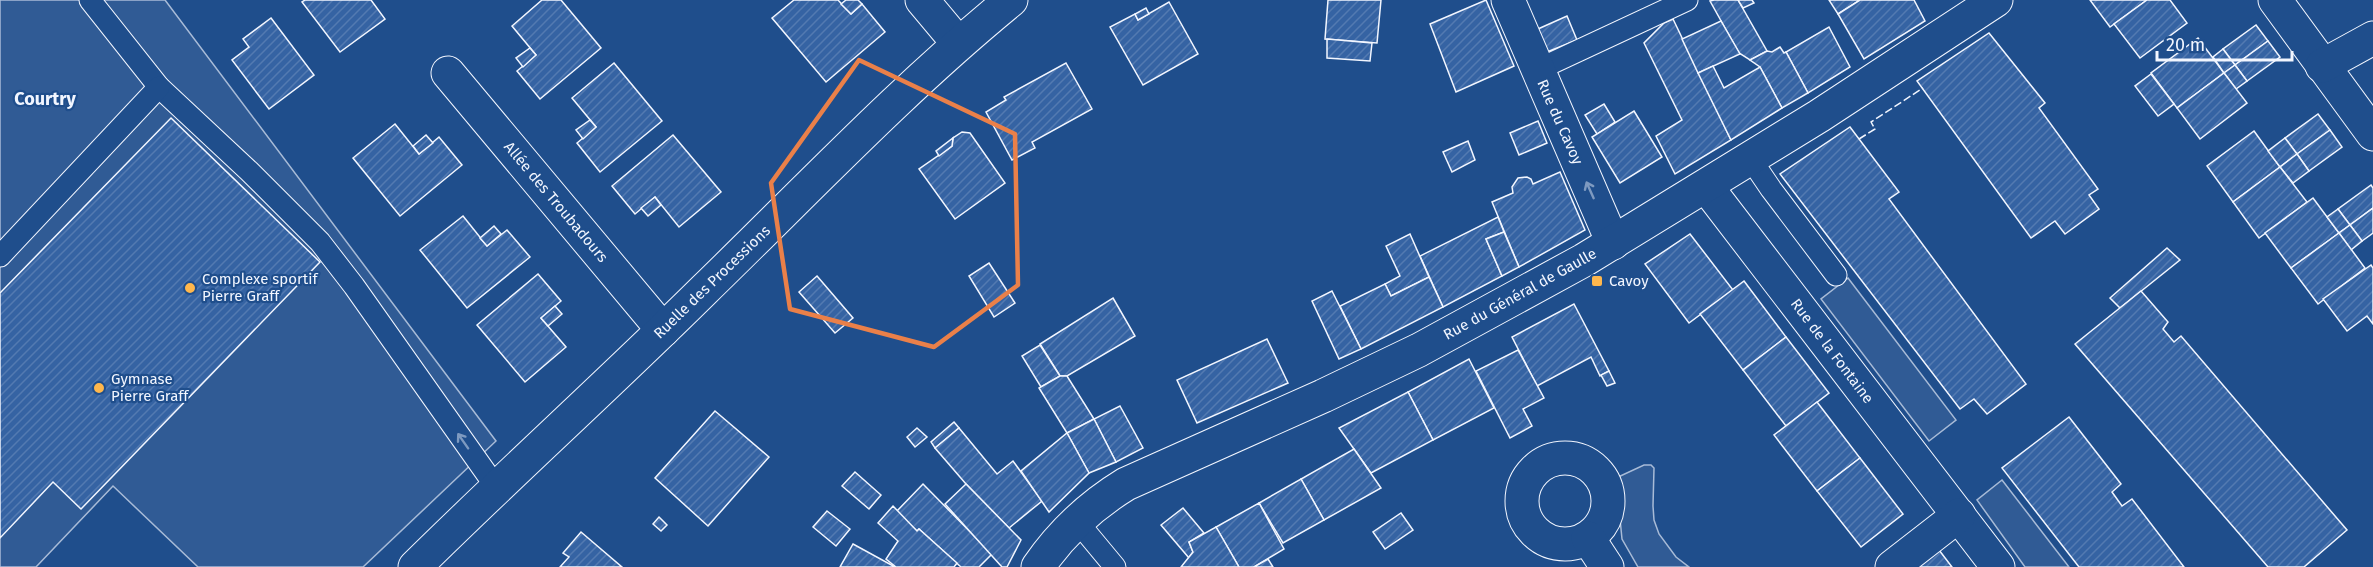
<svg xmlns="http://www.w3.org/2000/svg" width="2373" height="567" viewBox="0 0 2373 567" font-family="'Fira Sans',sans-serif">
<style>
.built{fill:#305b95;stroke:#a8bbd7;stroke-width:1.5}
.building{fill:url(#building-hatch);stroke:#f2f6ff;stroke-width:1.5}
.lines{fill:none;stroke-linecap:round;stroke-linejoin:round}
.lane-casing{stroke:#f2f6ff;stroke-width:23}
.street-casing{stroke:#f2f6ff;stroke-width:35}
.secondary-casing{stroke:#f2f6ff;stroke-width:35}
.lane{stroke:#1f4e8c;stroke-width:21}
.street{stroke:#1f4e8c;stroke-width:33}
.secondary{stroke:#1f4e8c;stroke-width:33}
.fence{stroke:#f2f6ff;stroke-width:1.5;stroke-dasharray:8 3;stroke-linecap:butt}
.oneway{stroke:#7e9ac0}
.marked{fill:none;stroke:#ea8049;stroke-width:4.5;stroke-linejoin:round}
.poi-dot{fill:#ffb74d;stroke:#1f4e8c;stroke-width:2}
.labels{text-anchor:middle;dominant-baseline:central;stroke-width:4.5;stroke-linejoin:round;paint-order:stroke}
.street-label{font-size:15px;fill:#f2f6ff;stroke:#1f4e8c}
.poi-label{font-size:15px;fill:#f2f6ff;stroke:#1f4e8c;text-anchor:start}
.quarter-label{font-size:18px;font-weight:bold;fill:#f2f6ff;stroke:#1f4e8c}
</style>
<defs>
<pattern id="building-hatch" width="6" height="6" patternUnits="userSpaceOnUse" patternTransform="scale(1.5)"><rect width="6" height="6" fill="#3563a3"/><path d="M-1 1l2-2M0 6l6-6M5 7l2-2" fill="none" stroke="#537ab1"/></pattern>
</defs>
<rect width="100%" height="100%" fill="#1f4e8c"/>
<g class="built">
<path d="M0,0H165L496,441L363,567H198L113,486L36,567H0Z"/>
<path d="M1848,278L1956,420L1929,441L1821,299Z"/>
<path d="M1644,465H1651L1654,468L1653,506L1654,520L1659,534L1676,557L1689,567H1638L1622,539L1616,478Z"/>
<path d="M2002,480L2069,567H2025L1977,500Z"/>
</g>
<g class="building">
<path d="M305,0H371L385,19L340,52L302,2Z"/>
<path d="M542,0H561L601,48L540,99L517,71L536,55L512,26Z"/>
<path d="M794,0H838L851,14L862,4L885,32L826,82L772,18Z"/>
<path d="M846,0H858L862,4L851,14L841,4Z"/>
<path d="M1328,0H1381L1377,43L1325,39Z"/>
<path d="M1486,0L1514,66L1456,92L1430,24Z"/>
<path d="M1714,0H1738L1767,51L1750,60L1739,53L1710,1Z"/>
<path d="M1738,0H1752L1754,3L1743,8Z"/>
<path d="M1829,0H1860L1838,14Z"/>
<path d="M1860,0H1914L1925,21L1864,59L1838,14Z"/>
<path d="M2090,0H2147L2110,27Z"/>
<path d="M2147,0H2170L2187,23L2140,58L2114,24Z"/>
<path d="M1169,2L1198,54L1143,85L1110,27L1135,14L1138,20Z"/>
<path d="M1146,8L1149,14L1138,20L1135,14Z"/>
<path d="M1567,16L1577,40L1547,52L1538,29Z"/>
<path d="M271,18L314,75L269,109L232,60L249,47L243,39Z"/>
<path d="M1673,19L1731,140L1675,174L1656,136L1682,120L1644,43L1664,23Z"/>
<path d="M1721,21L1740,54L1698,73L1682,39Z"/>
<path d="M2256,25L2268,41L2235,65L2223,49Z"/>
<path d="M1829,27L1850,67L1808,93L1786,52Z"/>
<path d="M1989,33L2045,103L2039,108L2098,189L2089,195L2099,209L2065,234L2055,221L2031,238L1917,81Z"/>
<path d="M2198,38L2224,73L2177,108L2151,73Z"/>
<path d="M1327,39L1372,43L1370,61L1327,58Z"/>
<path d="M2268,41L2280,57L2247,81L2235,65Z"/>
<path d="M1780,47L1784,53L1786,52L1808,93L1782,108L1760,67L1750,60L1767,51L1772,52Z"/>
<path d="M530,48L536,55L523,67L516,58Z"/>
<path d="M2223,49L2235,65L2224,73L2213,57Z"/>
<path d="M614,63L662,121L600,172L577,143L596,127L572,98Z"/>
<path d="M1066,63L1092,109L1032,142L1035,148L1012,160L986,112L1006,100L1004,97Z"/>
<path d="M2235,65L2247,81L2236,89L2224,73Z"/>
<path d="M1713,66L1724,88L1760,67L1782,108L1731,140L1698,73Z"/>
<path d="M2224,73L2247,103L2200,139L2177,108Z"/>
<path d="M2151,74L2174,104L2158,116L2135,86Z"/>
<path d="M1604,104L1615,122L1597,134L1585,115Z"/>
<path d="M1634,111L1662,157L1620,183L1592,137Z"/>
<path d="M2318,114L2330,130L2297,154L2285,138Z"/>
<path d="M171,118L320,262L81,509L53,482L0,538V293Z"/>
<path d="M590,120L596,127L583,139L576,130Z"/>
<path d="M1538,121L1547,143L1519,155L1510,133Z"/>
<path d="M395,124L419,154L439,137L462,165L400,216L353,158Z"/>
<path d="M1850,127L1899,192L1889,199L2026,384L1987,414L1974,399L1960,409L1780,174Z"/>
<path d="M2330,130L2342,147L2309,171L2297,154Z"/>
<path d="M2254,131L2280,167L2233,202L2207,166Z"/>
<path d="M962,132L970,133L1005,183L955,219L919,169L952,146L953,138Z"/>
<path d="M426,135L433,143L419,154L413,146Z"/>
<path d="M673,135L721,192L679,227L655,197L635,214L612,186Z"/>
<path d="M953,138L952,146L939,156L936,151Z"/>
<path d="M2285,138L2297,154L2280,167L2268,151Z"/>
<path d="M1468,141L1475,160L1452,172L1443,152Z"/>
<path d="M2297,154L2309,171L2293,183L2280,167Z"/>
<path d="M2280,167L2307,202L2259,238L2233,202Z"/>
<path d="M1560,172L1585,230L1519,267L1492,202L1513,193L1512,187L1518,178L1527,177L1531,179L1533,184Z"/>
<path d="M2371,185L2373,188V208L2350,225L2338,209Z"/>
<path d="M655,197L661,205L648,216L641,208Z"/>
<path d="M2313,198L2339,233L2291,268L2265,233Z"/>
<path d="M2373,208V233L2362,241L2350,225Z"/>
<path d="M2338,209L2350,225L2339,233L2327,217Z"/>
<path d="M463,216L487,246L507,230L530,257L467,308L420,250Z"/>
<path d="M1498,217L1504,232L1486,239L1502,276L1443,307L1420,256Z"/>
<path d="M2350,225L2362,241L2351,250L2339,233Z"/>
<path d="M494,226L501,234L487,246L480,238Z"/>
<path d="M1504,232L1519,267L1502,276L1486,239Z"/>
<path d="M2339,233L2365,268L2318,304L2291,268Z"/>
<path d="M1410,234L1429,277L1391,296L1385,284L1400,276L1386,246Z"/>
<path d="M1690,234L1733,290L1689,323L1645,264Z"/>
<path d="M2167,248L2180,260L2120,308L2110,298Z"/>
<path d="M989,263L1015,303L994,317L969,276Z"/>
<path d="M2371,265L2373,268V324L2367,316L2347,331L2323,299Z"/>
<path d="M538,274L561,301L541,318L566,347L525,382L477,325Z"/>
<path d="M817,276L853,318L835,333L799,292Z"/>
<path d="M1429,277L1443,307L1361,349L1340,306L1385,284L1391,296Z"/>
<path d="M1744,281L1786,337L1743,370L1700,314Z"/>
<path d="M1332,291L1361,349L1339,359L1312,301Z"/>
<path d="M2141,291L2168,322L2163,329L2174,342L2181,336L2347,530L2304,567H2268L2075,344Z"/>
<path d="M1113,298L1135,336L1067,376H1060L1040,344Z"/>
<path d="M1574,304L1609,371L1600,376L1591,357L1537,386L1512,337Z"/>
<path d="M555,306L562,314L548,326L541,318Z"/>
<path d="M1786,337L1829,393L1786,426L1743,370Z"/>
<path d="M1267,339L1288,383L1197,423L1177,380Z"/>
<path d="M1040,345L1060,376L1041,387L1022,356Z"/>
<path d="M1518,350L1544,398L1523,409L1532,426L1510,438L1476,371Z"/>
<path d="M1469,359L1494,408L1433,440L1408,392Z"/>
<path d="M1609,371L1615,383L1607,386L1601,375Z"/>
<path d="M1060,376H1067L1094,419L1067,433L1039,388Z"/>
<path d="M1408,392L1433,440L1371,473L1339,428Z"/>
<path d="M1817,402L1860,458L1817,491L1774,435Z"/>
<path d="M1120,406L1143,448L1116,462L1094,419Z"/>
<path d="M715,411L769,457L708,526L655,478Z"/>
<path d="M2069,417L2121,484L2112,492L2122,506L2132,499L2184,567H2079L2002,468Z"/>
<path d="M1094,419L1116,462L1089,473L1067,433Z"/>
<path d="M954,422L959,428L935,448L931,442Z"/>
<path d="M917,428L927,437L915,447L907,437Z"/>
<path d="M959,428L997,474L1013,461L1042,501L1009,528L966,484L935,448Z"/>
<path d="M1067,433L1089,473L1049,512L1021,471Z"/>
<path d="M1354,449L1381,488L1324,520L1301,479Z"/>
<path d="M1860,458L1903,514L1861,547L1817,491Z"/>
<path d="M855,472L881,495L869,509L842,486Z"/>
<path d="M1301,479L1324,520L1283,543L1259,503Z"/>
<path d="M923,484L992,554L979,567H961L919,529L917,531L896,512Z"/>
<path d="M966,484L1021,540L1007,567H1002L945,504Z"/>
<path d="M1259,503L1284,549L1254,567H1239L1216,527Z"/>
<path d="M893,506L917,531L919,529L957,563L954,567H896L886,559L898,541L878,523Z"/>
<path d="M1183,508L1204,533L1189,542L1193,552L1189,558L1161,525Z"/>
<path d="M827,511L850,529L836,546L813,527Z"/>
<path d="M1401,513L1413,530L1385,549L1373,532Z"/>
<path d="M659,517L667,525L661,531L653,524Z"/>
<path d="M1216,527L1239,567H1181L1193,552L1189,542Z"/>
<path d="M581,532L622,567H560L569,557L563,553Z"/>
<path d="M853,544L895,567H840Z"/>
<path d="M1939,550L1952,567H1917Z"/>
<path d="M1268,559L1273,567H1254Z"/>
</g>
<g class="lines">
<g class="lane-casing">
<g id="lane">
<path d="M90,0L159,87L249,171L320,242L354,286L496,487"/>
<path d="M1537,70L1687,0"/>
<path d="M1750,158L1771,189L1836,275"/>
<path d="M0,256L159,87"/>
<path d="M1076,520L1115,567"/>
</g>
</g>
<g class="street-casing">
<g id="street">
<path d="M922,0L958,43"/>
<path d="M1508,0L1613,243"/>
<path d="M2275,0L2373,134"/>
<path d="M2322,66L2373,38"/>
<path d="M448,73L663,330"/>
<path d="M1706,186L1998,567"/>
<circle cx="1565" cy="501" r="43"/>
<path d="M1588,538L1607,567"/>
<path d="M415,567C510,473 609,384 704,290C805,192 902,89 1011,0"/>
<path d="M1892,567L1959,515"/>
</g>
</g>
<g class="secondary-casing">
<path id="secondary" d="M1038,567C1062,532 1090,506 1126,484L1323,396L1419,350L1584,260L1819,116L1996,0"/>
</g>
<use href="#lane" class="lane"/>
<use href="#street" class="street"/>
<use href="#secondary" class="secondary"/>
<path class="fence" d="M1859,139L1875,129L1871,122L1923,88"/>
</g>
<defs><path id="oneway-shaft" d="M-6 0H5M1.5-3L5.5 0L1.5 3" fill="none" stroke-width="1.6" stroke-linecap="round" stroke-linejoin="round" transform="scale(1.5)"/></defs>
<g class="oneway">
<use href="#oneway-shaft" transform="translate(1590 190) rotate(-114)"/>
<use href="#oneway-shaft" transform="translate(463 441) rotate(-125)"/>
</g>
<path class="marked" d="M859,60L1015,134L1018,285L934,347L790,309L771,183Z"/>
<g class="poi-dot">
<rect x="1591" y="275" width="12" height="12" rx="3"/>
<circle cx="190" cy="288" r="6"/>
<circle cx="99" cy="388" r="6"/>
</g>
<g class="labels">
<g class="street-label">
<text transform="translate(1560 122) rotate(66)">Rue du Cavoy</text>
<text transform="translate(556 202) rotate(50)">Allée des Troubadours</text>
<text transform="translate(712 282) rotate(-44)">Ruelle des Processions</text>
<text transform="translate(1520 294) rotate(-29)">Rue du Général de Gaulle</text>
<text transform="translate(1832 351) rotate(53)">Rue de la Fontaine</text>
</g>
<g class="poi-label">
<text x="202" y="279">Complexe sportif<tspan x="202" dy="17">Pierre Graff</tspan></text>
<text x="1609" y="281">Cavoy</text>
<text x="111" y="379">Gymnase<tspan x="111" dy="17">Pierre Graff</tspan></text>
</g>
<g class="quarter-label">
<text x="45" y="99">Courtry</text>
</g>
</g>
<path d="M2157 51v9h135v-9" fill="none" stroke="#f2f6ff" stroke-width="3"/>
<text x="2166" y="51" font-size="18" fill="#f2f6ff" stroke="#1f4e8c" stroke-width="4.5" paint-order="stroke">20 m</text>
</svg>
